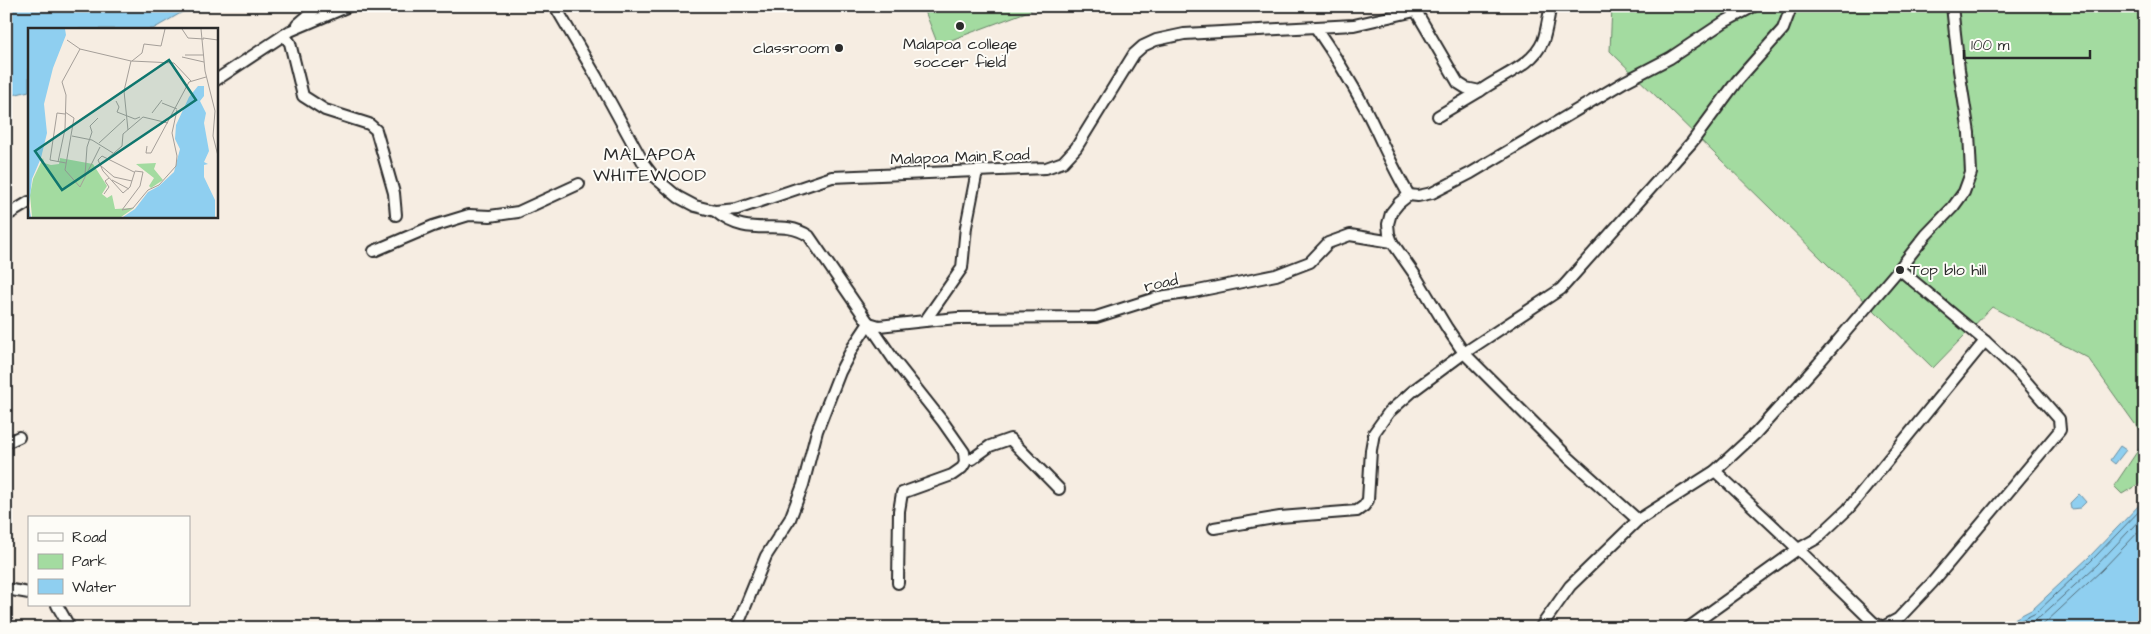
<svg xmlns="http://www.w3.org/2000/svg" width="2151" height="634" viewBox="0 0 2151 634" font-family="'Architects Daughter',sans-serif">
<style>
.green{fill:#a3dba0;stroke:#678366}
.water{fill:#8fcff0;stroke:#678da1}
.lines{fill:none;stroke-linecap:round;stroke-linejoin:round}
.shore{stroke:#536d7a;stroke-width:1}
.street-casing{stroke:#2b2b2b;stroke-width:14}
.street{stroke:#fdfcf7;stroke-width:10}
.poi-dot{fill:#2b2b2b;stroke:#fdfcf7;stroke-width:2}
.labels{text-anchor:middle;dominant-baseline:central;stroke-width:4;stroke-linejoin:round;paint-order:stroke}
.poi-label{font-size:16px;fill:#2b2b2b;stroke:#fdfcf7}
.street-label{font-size:16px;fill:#2b2b2b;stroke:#fdfcf7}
.neighbourhood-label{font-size:18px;letter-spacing:1px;fill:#2b2b2b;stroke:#fdfcf7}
.inset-road{fill:none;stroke:#a59f99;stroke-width:1}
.view{fill:#0f766e;fill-opacity:0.15;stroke:#0f766e;stroke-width:2.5}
.inset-edge{fill:none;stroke:#2b2b2b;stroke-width:2.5}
</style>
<rect width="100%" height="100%" fill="#f6ede2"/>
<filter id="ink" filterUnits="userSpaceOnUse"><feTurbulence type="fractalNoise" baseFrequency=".02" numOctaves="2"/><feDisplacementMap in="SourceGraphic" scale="10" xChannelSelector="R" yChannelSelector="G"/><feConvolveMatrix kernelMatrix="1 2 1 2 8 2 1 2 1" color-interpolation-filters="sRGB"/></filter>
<g filter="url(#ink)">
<g class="green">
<path d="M923,6H1042L938,45Z"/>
<path d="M1612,6H2145V438L2088,358L1992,307L1933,368L1610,51Z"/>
<path d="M2145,440V480L2122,494L2114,486Z"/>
</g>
<g class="water">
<path d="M6,6H193L153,29H29V91L13,95L6,94Z"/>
<path d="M2120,446L2126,450L2115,464L2110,460Z"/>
<path d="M2079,494L2086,502L2080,508L2071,509L2070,503Z"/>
<path d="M2145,499V628H1997L2033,609L2089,557Z"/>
</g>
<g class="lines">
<g class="shore">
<path d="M2005,628L2036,613L2092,560L2145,505"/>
<path d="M2020,628L2040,617L2097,565L2145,514"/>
<path d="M2037,628L2045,623L2102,570L2145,525"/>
</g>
<g class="street-casing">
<g id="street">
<path d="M555,6L596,76L644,164L653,176L678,197L695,206L715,211L737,209L832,177L1046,168L1063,162L1076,148L1134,54L1143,46L1156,40L1184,34L1354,25L1415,11"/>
<path d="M1413,6L1458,83L1466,88L1480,91C1501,75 1532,67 1543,41C1547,30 1548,17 1551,6"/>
<path d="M297,25L319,6"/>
<path d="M1316,28C1334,54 1350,80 1365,108C1380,137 1392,167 1409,195"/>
<path d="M284,35L290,43L303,96L325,110L369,124L376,130L394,193L396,215"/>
<path d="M216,80L290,31L349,6"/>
<path d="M1438,116L1480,91"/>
<path d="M715,211C750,241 779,216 809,236L894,360L943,422L964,452L965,463L962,468L952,475L902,493L899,511L898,583"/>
<path d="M6,216L29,202"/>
<path d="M374,251L433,226L469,215L490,216L518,212L579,184"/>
<path d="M925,321L958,318L1096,317L1159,297L1193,292L1276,275L1310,262L1328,243L1350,235L1392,242"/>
<path d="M869,323L879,326L925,321L962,268L966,227L977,171"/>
<path d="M6,443L19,437"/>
<path d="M972,459L990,446L1010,439L1059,489"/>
<path d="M1715,471L1798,549L1874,623"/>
<path d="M1638,520L1569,458L1464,353L1447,328L1415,275L1392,242L1389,234L1388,224L1391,213L1399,203L1409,195L1418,196L1432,193L1471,173L1624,82L1670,58L1724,22L1754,6"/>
<path d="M1214,528L1280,517L1357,511L1364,506L1368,500L1371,450L1374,433L1389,412L1414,390L1464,353L1561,289L1692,142L1737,81L1783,29L1789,13V6"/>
<path d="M6,589L29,593"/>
<path d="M57,605L70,628"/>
<path d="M735,628L741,617L766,556L790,519L803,485L817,431L840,372L853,347L869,323"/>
<path d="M1540,628L1570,586L1638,520L1715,471L1756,433L1818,364L1899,269L1926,235L1953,207L1964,192L1971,173L1969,133L1959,70L1952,6"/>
<path d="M1688,628L1798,549L1816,539L1848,509L1985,341"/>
<path d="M1873,628L1874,623L1883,627L1898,619L1932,583L2060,430L2059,419L2017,371L1985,341L1899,269"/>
</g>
</g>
<use href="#street" class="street"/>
</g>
</g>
<g class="poi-dot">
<circle cx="960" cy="26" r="5"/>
<circle cx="839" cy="48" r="5"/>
<circle cx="1900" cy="270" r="5"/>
</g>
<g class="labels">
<g class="poi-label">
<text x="960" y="44">Malapoa college<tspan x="960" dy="18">soccer field</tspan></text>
<text x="829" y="48" text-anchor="end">classroom</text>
<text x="1910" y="270" text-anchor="start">Top blo hill</text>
</g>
<g class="street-label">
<text transform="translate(960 157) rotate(-2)">Malapoa Main Road</text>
<text transform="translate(1161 283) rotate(-12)">road</text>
</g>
<g class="neighbourhood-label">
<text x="650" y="154">MALAPOA<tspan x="650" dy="21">WHITEWOOD</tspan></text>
</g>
</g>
<g transform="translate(28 28)">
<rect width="190" height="190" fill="#f6ede2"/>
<path d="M15,130L16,135L23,137L31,136L32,130L65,136L79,158L74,166L79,170L84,167L87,181L106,180L93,189H4L2,167L5,151ZM128,135L126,141L135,152L123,160L121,158L126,150L108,136Z" fill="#a3dba0"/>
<path d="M0,1H37L38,7L25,40L16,76L19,105L13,130L4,151L1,178L3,189H0ZM170,58H176V68L172,73L178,85L176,95L181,123L176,134L180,136L176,137V149L187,172V189H95L107,181L120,164L131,158L146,144L152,121L147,111L148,97L161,69Z" fill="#8fcff0"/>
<path class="inset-road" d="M154,1L160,10L176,11M173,1L177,43L187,83L185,108L190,128M175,10L190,12M39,12L52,21L103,33M157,27H176M154,29L176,34M104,33L114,25L116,16L133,18L137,1M88,73L91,79L89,84L107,91L112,89M134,75L149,81M37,84L46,90L37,142L52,159L72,119M124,85L134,72M37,86L29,85L22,132L38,135M100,102L96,63L103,33L146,35L163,53M44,108L64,112L85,125M71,115L97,91M119,118L118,125H123L161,54L178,49M79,131L94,118L95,106L115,89L140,95M30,134L37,101L38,67L34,54L52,21M190,136V159M72,137L86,149L104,153M106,144L74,128L70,132L75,143L95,165L102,159L107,143L115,144L112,158L94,182L105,180L120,162L131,157L148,138L149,128L144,105L149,82M57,147L59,119L64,104L62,98L70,90M84,152L101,161M76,166L81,159L77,153L81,150"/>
<path class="view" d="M141,32L168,72L34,162L7,123Z"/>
<rect width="190" height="190" class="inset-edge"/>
</g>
<rect width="2151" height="634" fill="none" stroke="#fdfcf7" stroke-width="25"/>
<rect x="12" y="12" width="2126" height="609" fill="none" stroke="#2b2b2b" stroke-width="2" filter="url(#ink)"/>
<rect x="28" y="516" width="162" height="90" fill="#fdfcf7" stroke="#a9a8a5"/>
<rect x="38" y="533" width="25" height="8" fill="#fdfcf7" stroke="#a9a8a5"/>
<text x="72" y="542" font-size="15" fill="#2b2b2b">Road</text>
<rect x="38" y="554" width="25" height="15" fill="#a3dba0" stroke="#a9a8a5"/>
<text x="72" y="566" font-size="15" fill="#2b2b2b">Park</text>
<rect x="38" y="579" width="25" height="15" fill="#8fcff0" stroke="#a9a8a5"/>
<text x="72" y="592" font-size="15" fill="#2b2b2b">Water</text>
<path d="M1964 50v8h126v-8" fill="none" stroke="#2b2b2b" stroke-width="2.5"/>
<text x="1971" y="50" font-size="15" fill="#2b2b2b" stroke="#fdfcf7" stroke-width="4" paint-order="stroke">100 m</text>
</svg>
